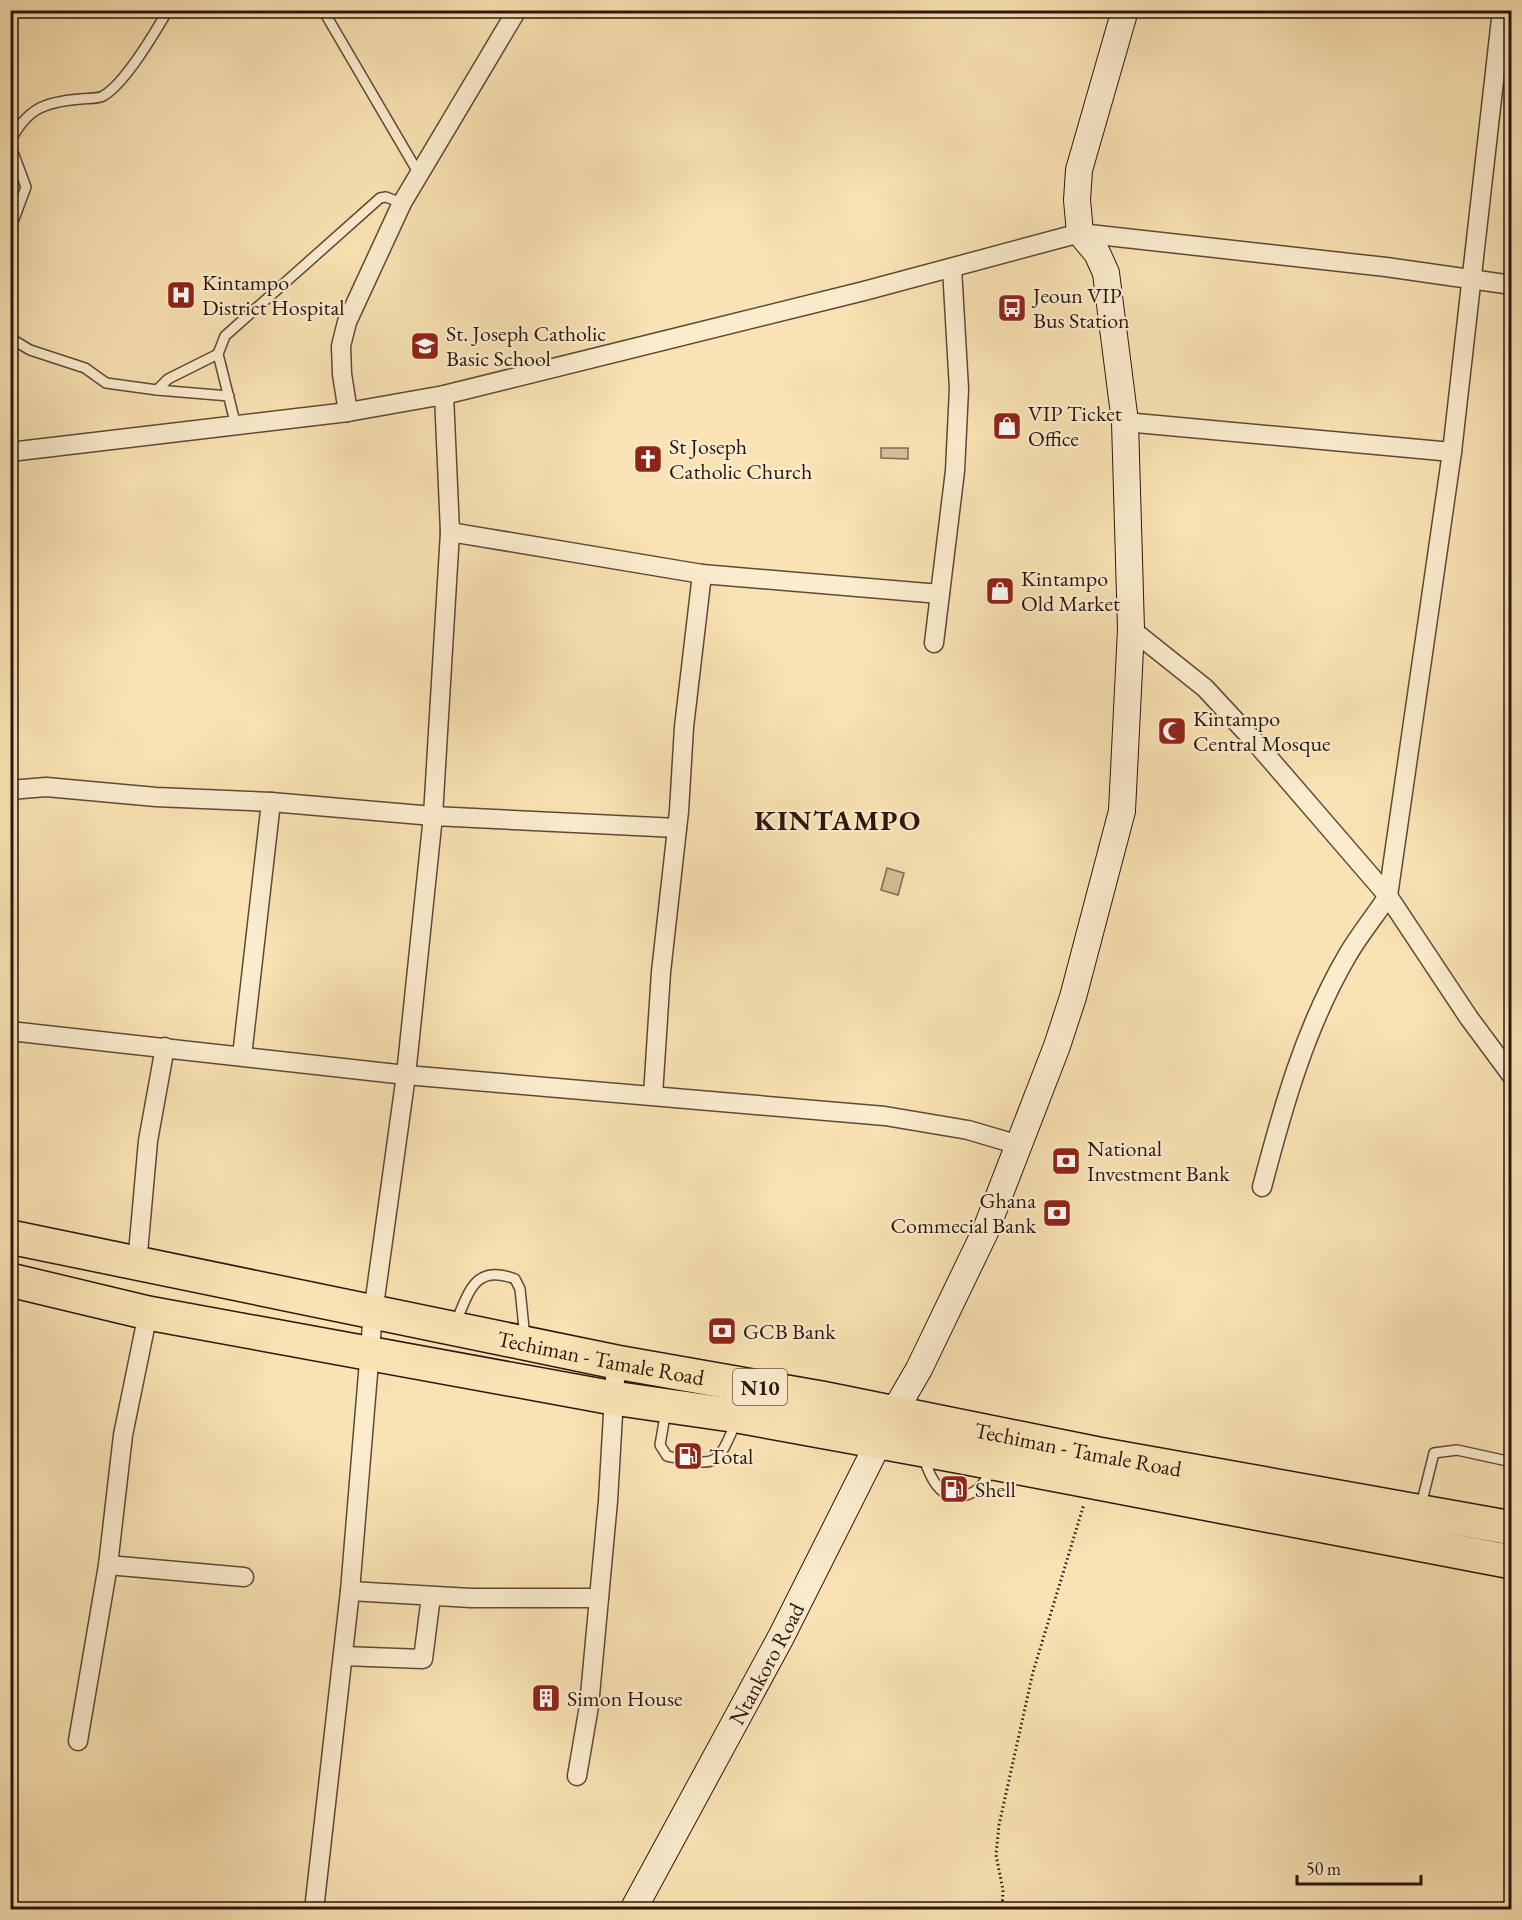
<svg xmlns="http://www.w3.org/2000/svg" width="1522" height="1920" viewBox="0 0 1522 1920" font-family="'EB Garamond',serif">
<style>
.green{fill:#d6bf97;stroke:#806a52;stroke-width:1.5}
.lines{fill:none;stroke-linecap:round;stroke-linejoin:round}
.lane-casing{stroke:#5e4936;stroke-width:12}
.street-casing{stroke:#5e4936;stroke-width:21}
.secondary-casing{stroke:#2b160c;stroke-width:28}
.highway-casing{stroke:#2b160c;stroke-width:36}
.path{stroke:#2b160c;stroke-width:3;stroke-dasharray:1.5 3;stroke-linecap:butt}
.lane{stroke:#fbecce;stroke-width:9}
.street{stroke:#fbecce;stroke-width:18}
.secondary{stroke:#fbecce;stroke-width:26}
.highway{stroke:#f9e2b3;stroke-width:33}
.labels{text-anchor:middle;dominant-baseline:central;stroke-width:4.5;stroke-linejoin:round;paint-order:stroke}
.shield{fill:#fbecce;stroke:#695646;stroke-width:1.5}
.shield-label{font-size:21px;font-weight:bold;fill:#2b160c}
.poi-label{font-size:22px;fill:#2b160c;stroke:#fbecce;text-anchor:start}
.street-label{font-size:22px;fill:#2b160c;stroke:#fbecce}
.district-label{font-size:28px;font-weight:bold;letter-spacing:1.5px;fill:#2b160c;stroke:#fbecce}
</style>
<rect width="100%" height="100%" fill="#f9e2b3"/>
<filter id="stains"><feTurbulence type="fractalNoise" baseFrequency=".00333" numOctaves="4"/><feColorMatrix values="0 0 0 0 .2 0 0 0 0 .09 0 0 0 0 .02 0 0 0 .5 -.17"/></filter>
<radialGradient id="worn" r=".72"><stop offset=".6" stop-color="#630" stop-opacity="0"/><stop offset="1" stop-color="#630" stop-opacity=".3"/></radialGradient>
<g class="green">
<path d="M881,448H908V459L881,458Z"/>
<path d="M887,868L904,873L898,895L881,890Z"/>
</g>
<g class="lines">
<g class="lane-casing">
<g id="lane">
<path d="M323,10L419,174"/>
<path d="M10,142C27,108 45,102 80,99C87,98 98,99 103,96C125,84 155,32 168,10"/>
<path d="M10,144L26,187L10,230"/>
<path d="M10,338L30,350L85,368L106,383L157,390L229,396"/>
<path d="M157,390L168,379L218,354"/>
<path d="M236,426L218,354L225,336L380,198L386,197L402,203"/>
<path d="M455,1324C469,1293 474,1263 515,1279L520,1289L525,1338"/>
<path d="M666,1410L660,1445L667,1456C716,1466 716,1469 736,1422"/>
<path d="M923,1455C930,1479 944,1510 975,1491C982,1487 988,1476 993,1469"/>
<path d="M1421,1505L1434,1453L1457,1450L1512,1462"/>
</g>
</g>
<g class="street-casing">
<g id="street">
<path d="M348,412L342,374L341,346L347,322L402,203L517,10"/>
<path d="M1125,422L1452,452"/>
<path d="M10,452L348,412L444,395L864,291L1080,233L1386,267L1512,285"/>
<path d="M450,532L702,574L940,594"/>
<path d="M1131,629L1205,688L1256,743L1388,896L1469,1018L1512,1076"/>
<path d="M934,643L955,471L959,389L952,268"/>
<path d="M10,790L46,787L156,797L271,802L433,816L677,828"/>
<path d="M10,1031L406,1075L885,1116L968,1130L1019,1145"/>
<path d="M242,1056L271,802"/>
<path d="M653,1095L661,972L679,811L684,727L702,574"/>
<path d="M1262,1187C1283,1107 1305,1028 1347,956C1359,935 1375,916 1388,896L1452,452L1502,10"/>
<path d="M137,1264L148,1141L165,1047"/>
<path d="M108,1565L244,1577"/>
<path d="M350,1591L471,1598H599"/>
<path d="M343,1656L423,1659L431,1596"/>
<path d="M78,1741L108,1565L123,1435L148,1313"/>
<path d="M577,1776L589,1706L608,1501L616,1362"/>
<path d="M314,1910L350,1591L373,1313L406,1075L433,816L450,532L444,395"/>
</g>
</g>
<g class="secondary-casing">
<g id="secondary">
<path id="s1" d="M633,1910L781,1637L894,1412L919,1369L985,1232L1057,1046L1073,997L1122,811L1131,629L1125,422L1106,273L1097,253L1080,233L1077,200L1079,170L1125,10"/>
</g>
</g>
<g class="highway-casing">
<g id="highway">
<path id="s2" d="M10,1237L616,1362L821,1398L1098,1454L1512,1528"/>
<path d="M10,1280L148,1313L613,1398L738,1416L957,1456L1512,1562"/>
</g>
</g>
<path class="path" d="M1002,1910L1003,1890L996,1855L999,1825L1033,1672L1084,1504"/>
<use href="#lane" class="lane"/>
<use href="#street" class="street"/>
<use href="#secondary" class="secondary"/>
<use href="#highway" class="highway"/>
</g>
<defs>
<g id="hospital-square" transform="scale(1.5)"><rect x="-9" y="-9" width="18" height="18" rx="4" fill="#8f2418" stroke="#fbecce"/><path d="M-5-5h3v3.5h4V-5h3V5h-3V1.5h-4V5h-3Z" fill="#fff"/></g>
<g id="bus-square" transform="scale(1.5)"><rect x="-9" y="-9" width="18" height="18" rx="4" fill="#8f2418" stroke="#fbecce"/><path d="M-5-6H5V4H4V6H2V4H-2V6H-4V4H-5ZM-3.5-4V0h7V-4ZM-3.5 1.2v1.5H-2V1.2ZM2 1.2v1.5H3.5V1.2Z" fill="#fff"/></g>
<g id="school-square" transform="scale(1.5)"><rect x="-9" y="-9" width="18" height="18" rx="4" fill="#8f2418" stroke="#fbecce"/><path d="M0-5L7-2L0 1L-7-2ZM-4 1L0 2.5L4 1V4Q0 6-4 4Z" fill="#fff"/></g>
<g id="shop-square" transform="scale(1.5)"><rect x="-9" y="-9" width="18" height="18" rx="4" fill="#8f2418" stroke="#fbecce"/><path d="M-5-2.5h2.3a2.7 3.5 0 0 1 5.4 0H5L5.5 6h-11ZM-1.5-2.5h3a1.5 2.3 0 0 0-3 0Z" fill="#fff"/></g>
<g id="church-square" transform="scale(1.5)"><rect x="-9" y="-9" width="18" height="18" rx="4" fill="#8f2418" stroke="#fbecce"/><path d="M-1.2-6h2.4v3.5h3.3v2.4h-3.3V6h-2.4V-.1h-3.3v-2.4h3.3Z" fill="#fff"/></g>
<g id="mosque-square" transform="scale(1.5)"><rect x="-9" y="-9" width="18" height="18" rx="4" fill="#8f2418" stroke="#fbecce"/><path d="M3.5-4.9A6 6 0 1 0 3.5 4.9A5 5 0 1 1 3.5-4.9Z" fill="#fff"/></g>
<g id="bank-square" transform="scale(1.5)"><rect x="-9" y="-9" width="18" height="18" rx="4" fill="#8f2418" stroke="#fbecce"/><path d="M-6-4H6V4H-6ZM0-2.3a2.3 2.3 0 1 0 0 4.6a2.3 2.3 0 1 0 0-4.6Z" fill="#fff"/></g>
<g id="fuel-square" transform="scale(1.5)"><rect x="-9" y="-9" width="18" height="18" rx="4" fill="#8f2418" stroke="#fbecce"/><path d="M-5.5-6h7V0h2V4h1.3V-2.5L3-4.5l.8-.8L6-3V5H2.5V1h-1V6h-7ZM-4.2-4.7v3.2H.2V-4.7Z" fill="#fff"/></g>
<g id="building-square" transform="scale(1.5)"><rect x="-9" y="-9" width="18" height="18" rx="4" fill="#8f2418" stroke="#fbecce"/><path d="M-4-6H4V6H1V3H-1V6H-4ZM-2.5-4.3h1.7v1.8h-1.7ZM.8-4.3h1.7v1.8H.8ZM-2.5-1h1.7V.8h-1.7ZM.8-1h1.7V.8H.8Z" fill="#fff"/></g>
</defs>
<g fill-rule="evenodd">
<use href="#hospital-square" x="181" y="295"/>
<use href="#bus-square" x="1012" y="308"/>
<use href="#school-square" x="425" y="346"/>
<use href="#shop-square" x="1007" y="426"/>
<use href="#church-square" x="648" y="459"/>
<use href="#shop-square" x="1000" y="591"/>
<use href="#mosque-square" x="1172" y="731"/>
<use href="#bank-square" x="1066" y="1161"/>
<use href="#bank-square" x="1057" y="1213"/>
<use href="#bank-square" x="722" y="1331"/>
<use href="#fuel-square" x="688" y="1456"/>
<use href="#fuel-square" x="954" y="1489"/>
<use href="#building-square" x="546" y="1698"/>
</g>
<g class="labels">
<rect class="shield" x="733" y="1369" width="54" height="36" rx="4.5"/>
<g class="shield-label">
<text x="760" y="1387">N10</text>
</g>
<g class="poi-label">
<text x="202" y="282">Kintampo<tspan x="202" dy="25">District Hospital</tspan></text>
<text x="1033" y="295">Jeoun VIP<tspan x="1033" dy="25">Bus Station</tspan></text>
<text x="446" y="333">St. Joseph Catholic<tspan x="446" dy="25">Basic School</tspan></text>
<text x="1028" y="413">VIP Ticket<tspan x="1028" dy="25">Office</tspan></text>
<text x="669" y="446">St Joseph<tspan x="669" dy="25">Catholic Church</tspan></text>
<text x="1021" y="578">Kintampo<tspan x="1021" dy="25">Old Market</tspan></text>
<text x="1193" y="718">Kintampo<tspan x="1193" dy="25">Central Mosque</tspan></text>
<text x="1087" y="1148">National<tspan x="1087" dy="25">Investment Bank</tspan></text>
<text x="1036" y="1200" text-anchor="end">Ghana<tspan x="1036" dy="25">Commecial Bank</tspan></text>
<text x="743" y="1331">GCB Bank</text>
<text x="709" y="1456">Total</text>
<text x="975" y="1489">Shell</text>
<text x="567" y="1698">Simon House</text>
</g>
<g class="street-label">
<text stroke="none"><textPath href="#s2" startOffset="603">Techiman - Tamale Road</textPath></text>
<text stroke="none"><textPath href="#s2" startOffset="1089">Techiman - Tamale Road</textPath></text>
<text stroke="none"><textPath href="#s1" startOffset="280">Ntankoro Road</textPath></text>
</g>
<g class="district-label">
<text x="838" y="820">KINTAMPO</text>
</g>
</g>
<rect width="1522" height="1920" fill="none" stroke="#f9e2b3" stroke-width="36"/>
<rect x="12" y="12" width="1498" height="1896" fill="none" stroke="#2b160c" stroke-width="3"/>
<rect x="18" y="18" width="1486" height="1884" fill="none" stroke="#2b160c" stroke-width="1.5"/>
<path d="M1297 1875v9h124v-9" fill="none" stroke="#2b160c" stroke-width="3"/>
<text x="1306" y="1875" font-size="18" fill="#2b160c" stroke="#fbecce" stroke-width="4.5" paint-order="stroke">50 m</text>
<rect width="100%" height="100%" filter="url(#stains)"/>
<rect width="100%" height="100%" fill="url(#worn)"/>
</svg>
